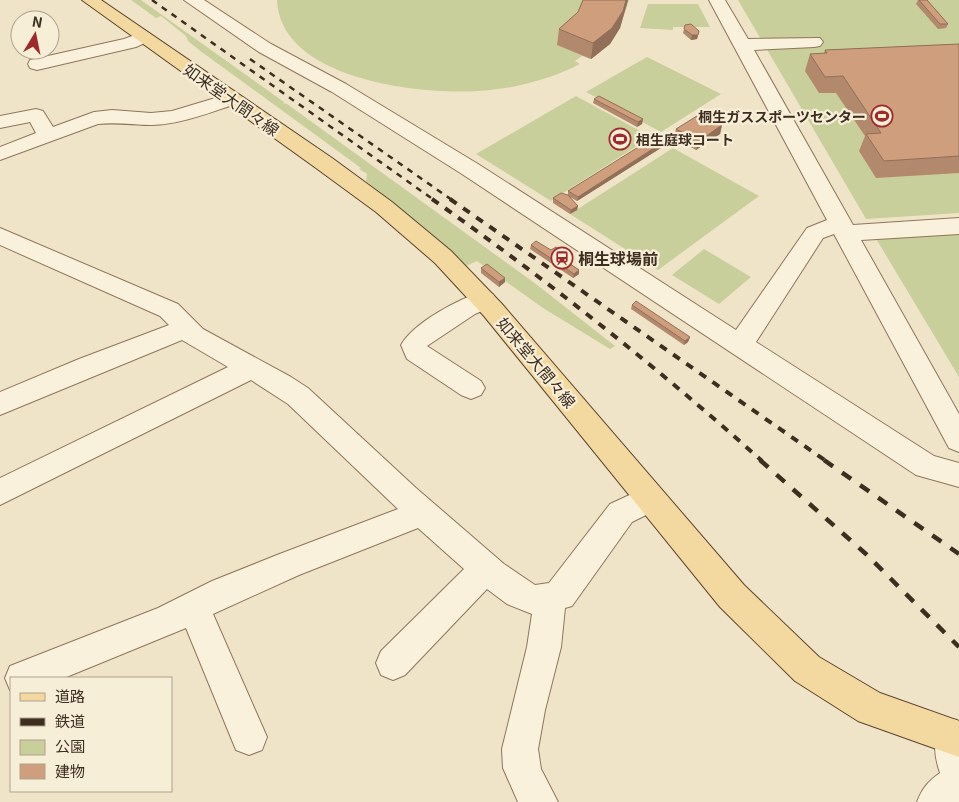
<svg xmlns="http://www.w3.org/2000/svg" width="959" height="802" viewBox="0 0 959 802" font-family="Georgia,'Noto Sans JP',serif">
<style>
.green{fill:#c9cf9b}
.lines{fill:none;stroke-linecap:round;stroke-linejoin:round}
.minor-casing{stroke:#8d765c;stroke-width:2}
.major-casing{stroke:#5b4430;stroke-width:2}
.minor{fill:#faf1dc;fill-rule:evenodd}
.major{fill:#f3d9a0;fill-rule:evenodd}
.rail-far2{stroke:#3d2e20;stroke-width:2.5;stroke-dasharray:6 6;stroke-linecap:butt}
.rail-far1{stroke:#3d2e20;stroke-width:4;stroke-dasharray:8 8;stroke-linecap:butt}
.rail{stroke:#3d2e20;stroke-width:4.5;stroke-dasharray:11 11;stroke-linecap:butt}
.wall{fill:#b2896c}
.shaded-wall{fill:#916f58}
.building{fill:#cf9f7d;stroke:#916f58}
.labels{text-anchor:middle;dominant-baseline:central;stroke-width:4.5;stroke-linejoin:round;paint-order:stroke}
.far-poi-label{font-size:14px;font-weight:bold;fill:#3d2e20;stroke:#f7eed8;text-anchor:end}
.street-label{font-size:16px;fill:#3d2e20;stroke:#f7eed8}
.poi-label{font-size:16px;font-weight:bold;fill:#3d2e20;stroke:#f7eed8;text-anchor:start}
</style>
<rect width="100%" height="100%" fill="#f0e4c8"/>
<g class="green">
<path d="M131,0H141L284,102L283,103L287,104L536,284L615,346L610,349L543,308L477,261L466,266L439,240L366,181L367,174L359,169L361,168L199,50L188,41L186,36L161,16L156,18Z"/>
<path d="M277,0H629C621,26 614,44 591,59L582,56L575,61L580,64C548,80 514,89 478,91C418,95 280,79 277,0Z"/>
<path d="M738,0H959V213L866,219Z"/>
<path d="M648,4H698L710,27H673V30L640,28Z"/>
<path d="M647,57L721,94L661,132L586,92Z"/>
<path d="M576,96L651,137L551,201L476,154Z"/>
<path d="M673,148L759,196L658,270L570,214Z"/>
<path d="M959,232V377L875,237Z"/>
<path d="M704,249L751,277L719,304L672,275Z"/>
</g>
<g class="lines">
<g class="minor-casing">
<g id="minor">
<path d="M184,0H204L271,44L346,84L478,164L736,330L807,228L827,220L709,0H725L748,39L820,38L823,42L820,46L814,47L754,50L853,225L959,218V234L861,240L959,414V452L949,448L834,234L823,238L756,342L934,456L959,463V487L916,475L462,174L332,92L259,52Z"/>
<path d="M143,32L149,33L152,37L149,41L136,47L37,70L30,68L28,64L30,60L124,39Z"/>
<path d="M232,93L239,95L242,99L239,103C211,112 182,124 152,125C134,125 116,122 98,124L0,160V147L36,133L30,122L0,128V116L36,109L43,111L53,127L94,112L112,110L151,113L172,111Z"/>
<path d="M0,228L178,304L203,329L291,377L308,388L416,488L504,564L535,585L549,583L610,504L649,486L660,490L664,499L660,508L632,522L572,606L565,608L561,647L545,710L538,749L541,769L558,802H518L503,768L502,749L527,647L532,614L507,604L487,589L405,675L393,680L381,675L376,663L381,651L464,569L418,528L299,575L213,614L267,737L262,750L249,755L236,750L186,628L64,678H11L10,690L5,678L10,666L158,608L212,581L277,555L398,509L288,404L251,380L0,505V478L228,367L182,340L0,415V392L79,359L169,325L160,316L0,245Z"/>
<path d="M484,291L493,294L496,300L493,306L475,314L427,346L481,381L485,388L481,395L471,399L461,395L407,359L401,345C414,322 459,299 484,291Z"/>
<path d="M953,719L959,721V802H917C922,789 928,781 940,773C934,755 933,742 940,724Z"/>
</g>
</g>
<g class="major-casing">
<path id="major" d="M82,0H101L332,158L392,202L451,251L502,304L744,585L819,657L880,693L959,721V757L858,721L795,681L720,607L484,316L435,263L376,212L316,168Z"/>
</g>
<use href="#minor" class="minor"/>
<use href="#major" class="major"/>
<g class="rail-far2">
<path d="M152,0L434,200"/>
<path d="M250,59L452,200"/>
</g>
<g class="rail-far1">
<path d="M432,199C547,280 657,367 762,461"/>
<path d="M450,199L826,461"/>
</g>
<g class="rail">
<path d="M760,460L866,554L959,647"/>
<path d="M824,460L959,554"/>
</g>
</g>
<g class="wall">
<path d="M583,0H628L620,28L610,44L591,59L557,45L559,29L578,12Z"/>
<path d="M918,0H927L948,24L946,28L938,29L916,4Z"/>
<path d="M684,29L698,36L697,39L691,40L683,33Z"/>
<path d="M959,44V173L876,178L859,151L865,136L836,93H819L805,71L810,54L824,53L825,50Z"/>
<path d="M594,99L643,119L642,124L637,127L593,103Z"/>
<path d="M722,125L720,134L696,150L674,138L676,129Z"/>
<path d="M665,141L664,146L577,201L568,196L578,206L577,210L570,214L553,203V198L568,195V191Z"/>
<path d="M531,245L569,256V261L568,262L579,270V274L573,278L530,249Z"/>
<path d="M481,268L505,282L499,287L481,273Z"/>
<path d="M632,305L690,337L688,342L684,345L631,309Z"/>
</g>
<g class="shaded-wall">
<path d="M626,0H628L620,28L610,44L591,59L593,43Z"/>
<path d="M699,31L697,39L691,40L692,35Z"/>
<path d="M643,119L642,124L637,127L638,122Z"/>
<path d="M722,125L720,134L696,150L699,141Z"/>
<path d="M665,141L664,146L577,201L578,197Z"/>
<path d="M578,206L577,210L570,214L571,210Z"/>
<path d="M569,256V261L564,264V260Z"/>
<path d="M579,270V274L573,278L574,274Z"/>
<path d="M505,278V282L499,287V282Z"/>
<path d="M690,337L688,342L684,345L685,341Z"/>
</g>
<g class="building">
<path d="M583,0H626L623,11L612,28L593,43L559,29L578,12Z"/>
<path d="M919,0H927L948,24H940Z"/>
<path d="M691,24L699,31L698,35H692L684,29L685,25Z"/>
<path d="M959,44V156L884,161L866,134L881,133L843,76L825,77L810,54L827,53L825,50Z"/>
<path d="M599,96L643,119L638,122L594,99Z"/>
<path d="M700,114L722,125L699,141L676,129Z"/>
<path d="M656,136L665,141L578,197L568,191Z"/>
<path d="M561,193L568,195L578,206L571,210L553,198Z"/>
<path d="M536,241L551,250L556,247L569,256L564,260L579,270L574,274L531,245Z"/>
<path d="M487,264L505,278L499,282L481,268Z"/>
<path d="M636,301L690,337L685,341L632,305Z"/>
</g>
<defs>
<g id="stadium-ring" transform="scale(1.125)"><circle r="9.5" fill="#f7eed8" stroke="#9e2a2b" stroke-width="1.5"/><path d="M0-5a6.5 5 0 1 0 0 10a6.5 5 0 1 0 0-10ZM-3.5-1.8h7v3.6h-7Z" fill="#9e2a2b"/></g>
<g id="station-ring" transform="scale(1.125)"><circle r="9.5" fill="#f7eed8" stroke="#9e2a2b" stroke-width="1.5"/><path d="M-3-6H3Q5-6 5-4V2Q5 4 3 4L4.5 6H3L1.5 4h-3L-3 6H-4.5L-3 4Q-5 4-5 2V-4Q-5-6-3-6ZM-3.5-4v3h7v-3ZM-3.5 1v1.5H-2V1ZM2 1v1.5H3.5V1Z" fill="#9e2a2b"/></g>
</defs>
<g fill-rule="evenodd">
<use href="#stadium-ring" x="882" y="116"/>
<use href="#stadium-ring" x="620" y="139"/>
<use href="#station-ring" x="562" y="258"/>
</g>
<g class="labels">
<g class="far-poi-label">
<text x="866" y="116">桐生ガススポーツセンター</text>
<text x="636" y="139" text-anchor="start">相生庭球コート</text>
</g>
<g class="street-label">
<text transform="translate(232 99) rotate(35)">如来堂大間々線</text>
<text transform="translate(537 362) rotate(50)">如来堂大間々線</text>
</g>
<g class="poi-label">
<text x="578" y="258">桐生球場前</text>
</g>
</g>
<rect x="10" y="677" width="162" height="115" fill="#f7eed8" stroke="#ada18e"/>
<rect x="20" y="693" width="25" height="8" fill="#f3d9a0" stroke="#ada18e"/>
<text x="55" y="702" font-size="15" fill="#3d2e20">道路</text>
<rect x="20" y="718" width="25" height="8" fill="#3d2e20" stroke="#ada18e"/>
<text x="55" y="727" font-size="15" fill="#3d2e20">鉄道</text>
<rect x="20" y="740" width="25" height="15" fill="#c9cf9b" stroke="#ada18e"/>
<text x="55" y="752" font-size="15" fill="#3d2e20">公園</text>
<rect x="20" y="764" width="25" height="15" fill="#cf9f7d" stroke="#ada18e"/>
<text x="55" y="777" font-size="15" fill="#3d2e20">建物</text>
<g transform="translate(35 35) rotate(10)"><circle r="24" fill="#f7eed8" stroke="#ada18e"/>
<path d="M0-4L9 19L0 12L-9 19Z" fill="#9e2a2b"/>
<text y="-8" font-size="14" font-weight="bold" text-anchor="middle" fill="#3d2e20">N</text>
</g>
</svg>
